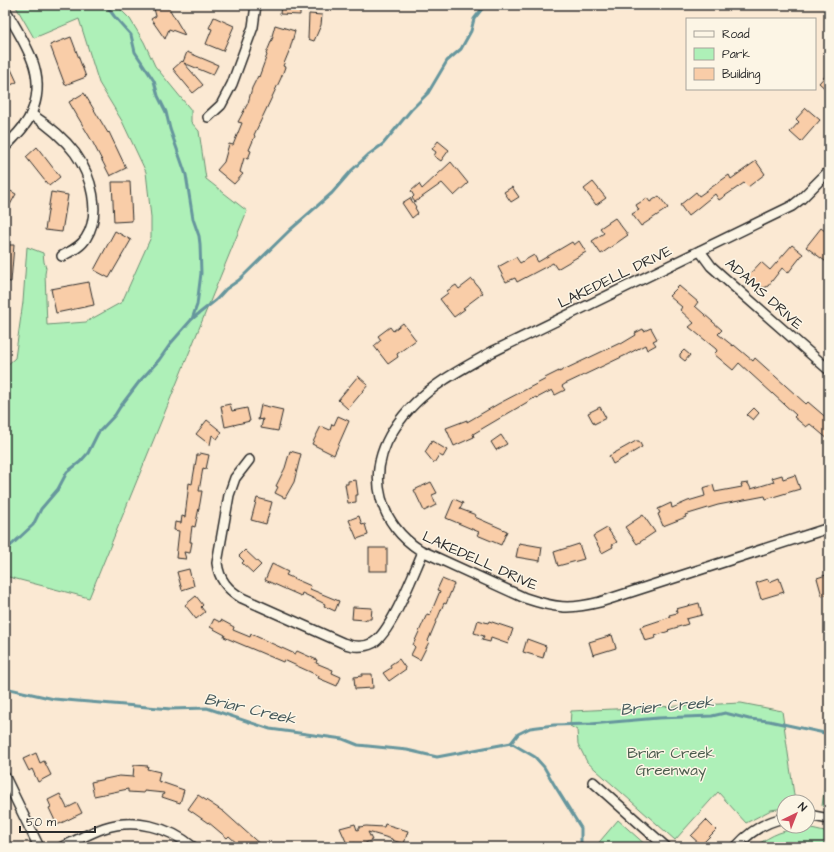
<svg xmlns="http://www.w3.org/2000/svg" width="834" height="852" viewBox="0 0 834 852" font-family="'Architects Daughter',sans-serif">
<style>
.green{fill:#aef0b8;stroke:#6c8e72}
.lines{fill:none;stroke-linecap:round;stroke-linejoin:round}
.stream{stroke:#66969d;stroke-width:3}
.building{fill:#f9cda8;stroke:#2b2b2b}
.minor-casing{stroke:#2b2b2b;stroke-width:12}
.minor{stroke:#fcf5e5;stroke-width:9}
.labels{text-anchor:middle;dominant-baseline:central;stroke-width:3;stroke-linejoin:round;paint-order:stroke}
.street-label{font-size:15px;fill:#2b2b2b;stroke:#fcf5e5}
.park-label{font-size:15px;fill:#4c5c4e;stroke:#fcf5e5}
.water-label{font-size:16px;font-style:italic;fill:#44585a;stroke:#fcf5e5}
</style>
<rect width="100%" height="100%" fill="#fbe9d3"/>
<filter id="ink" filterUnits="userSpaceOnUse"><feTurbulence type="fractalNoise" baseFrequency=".025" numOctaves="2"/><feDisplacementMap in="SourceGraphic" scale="8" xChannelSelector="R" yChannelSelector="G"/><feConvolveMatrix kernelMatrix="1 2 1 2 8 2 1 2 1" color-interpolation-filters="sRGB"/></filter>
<g filter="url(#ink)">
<g class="green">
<path d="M15,5H116L130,19L144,42L155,66L191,110V122L199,131L206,179L247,211L89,598L5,576V367L15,358L23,302L27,247L43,253L44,262L46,268L45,274L47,325L86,322L122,302L151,237V217L146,172L122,121L99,83L79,19L34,38Z"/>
<path d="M741,703L782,711L795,802H784V808L771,810L746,823L718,792L675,840L587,762L578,744L577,730L570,726L571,711Z"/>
<path d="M829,757V809L822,806Z"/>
<path d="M618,820L648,847H595Z"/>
<path d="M807,828L829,833V847H754C775,833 782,830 807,828Z"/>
</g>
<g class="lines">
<g class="stream">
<path d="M192,319L216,300L226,289L239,280L290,230L332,193L352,170L368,155L383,144L411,110L428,93L447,61L461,49L471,31L474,19L485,5"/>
<path d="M5,551L33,525L41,509L58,489L67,472L80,462L88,453L98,433L115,415L120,407L139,382L159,360L171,343L192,319L197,305L201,273L200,244L199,236L193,219L186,175L170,129L166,112L158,96L154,81L135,52L131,35L114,16L106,5"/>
<path d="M5,688L54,699L171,709L207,708L270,729L343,739L358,745L407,750L437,757L511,743"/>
<path d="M511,743L518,734L530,728L554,725L591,724L658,718L712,716L725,713L749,719L769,721L829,734"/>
<path d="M511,743L535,757L544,767L555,786L581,828V847"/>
</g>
</g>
<g class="building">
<path d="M153,5H167L185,35L169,29L165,39L151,19L156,16Z"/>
<path d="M281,5H300V15L280,14Z"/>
<path d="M309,14L322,15L321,25L314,41L308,39Z"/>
<path d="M214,17L234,26L223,51L206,44L212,29L209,28Z"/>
<path d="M275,25L295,31L290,49L283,66L285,67L281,78L254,135L255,136L249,150L251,151L248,159L244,158L240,172L243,174L234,184L217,170L224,162L229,144L233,145L242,123L238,122L248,103L252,88L258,76L259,77L267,55L266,54L273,37L272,36Z"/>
<path d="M71,37L86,77L65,85L50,45Z"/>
<path d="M187,52L218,65L213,75L184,63L203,85L193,93L173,69L182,61L183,62Z"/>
<path d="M5,56L17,82L5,88Z"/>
<path d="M829,72V92L819,83Z"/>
<path d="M84,93L108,133L109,132L126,168L110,176L92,141L69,102Z"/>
<path d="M806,108L820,120L801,142L790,132L799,122L796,119Z"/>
<path d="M438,141L449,150L441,161L434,156L436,152L432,149Z"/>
<path d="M37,147L60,177L49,186L26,157Z"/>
<path d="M756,161L765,174L748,187L744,183L719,200L715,194L688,216L680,205L696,192L699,196L729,175L731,179Z"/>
<path d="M451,162L468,183L454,196L442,183L415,202L412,198L414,196L411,191L419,184L422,189Z"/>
<path d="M112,182H130L132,221L114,222Z"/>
<path d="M593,182L606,198L596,205L584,189Z"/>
<path d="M512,187L519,197L511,202L504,192Z"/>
<path d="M5,188L16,194L5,214Z"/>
<path d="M51,192L68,195L62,232L45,230Z"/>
<path d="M659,196L668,208L641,226L632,214L639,210L636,205L647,198L650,202Z"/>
<path d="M410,198L416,207L415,208L418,213L412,218L402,203Z"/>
<path d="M615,218L628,235L601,254L592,241L604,233L600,228Z"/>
<path d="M821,228L829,234V264L806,247Z"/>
<path d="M115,231L131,240L109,278L94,270Z"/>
<path d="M579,241L586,252L557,269L553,263L517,282L515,278L506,282L498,267L516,257L520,263L534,255L538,262L572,242L574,245Z"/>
<path d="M5,245H14L11,282L5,281Z"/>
<path d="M792,245L803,254L788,273L782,268L768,286L764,288L762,287L760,290L746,278L761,262L770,270Z"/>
<path d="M472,279L483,293L463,308L465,309L454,317L440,299L448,293L447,291L456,285L459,289Z"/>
<path d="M89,282L94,305L56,313L51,289Z"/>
<path d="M679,286L698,302L695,306L722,330L718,334L733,346L734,345L753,361L755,358L806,404L808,402L829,420V440L810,424L806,427L794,417L796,415L739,363L733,370L714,354L717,351L716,349L689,327L694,323L680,310L682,307L669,296Z"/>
<path d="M403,323L416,340L397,354L398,357L388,364L374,346L381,340L378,336L390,327L393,331Z"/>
<path d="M651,328L657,339L653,341L656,345L647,350L645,345L626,355L565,384L562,386L565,390L555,395L552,390L537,398L536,397L473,434L474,437L454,446L446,428L467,420V422L498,404L546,379L545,378L559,371V372L620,343L621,344L636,335L635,333L643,329L644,331Z"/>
<path d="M684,350L690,355L685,361L680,357V354Z"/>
<path d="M358,376L368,385L348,409L338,400Z"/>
<path d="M230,404L232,411L247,408L250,421L225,427L221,406Z"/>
<path d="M261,405L283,410L278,431L261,428L263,419L258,420Z"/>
<path d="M600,407L606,418L594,424L588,413Z"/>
<path d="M754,408L759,413L753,420L747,415Z"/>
<path d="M338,416L349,421L334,455L312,444L321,426L330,430L332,424L334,425Z"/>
<path d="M207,420L222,432L217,439L212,435L210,445L196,434Z"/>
<path d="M501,435L507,444L496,450L491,442Z"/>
<path d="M432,441L447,450L443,457L439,455L434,463L425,452Z"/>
<path d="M636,441H639L642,447L613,464L609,456Z"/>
<path d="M290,451L301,454L294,482L285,498L275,493L278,487L276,486L285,468Z"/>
<path d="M200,453L209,455L206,469L203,468L199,491H202L200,503L195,527L192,526L190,542H192L190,553L184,552L186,559L176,558L179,531L174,530L175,522L181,523L182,516L185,517L189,483L192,484L197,455H200Z"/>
<path d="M782,475L783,479L795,475L800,489L766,499L765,496L718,505L685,515L686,517L663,526L658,514L660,513L658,509L671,503L672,508L688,501L705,496L703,488L713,485L715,492L742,487L741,484L748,483L751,489L774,482L772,478Z"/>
<path d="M356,480L358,495H356V502L348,503L345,484H348V481Z"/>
<path d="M431,482L437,493L432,495L436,505L424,511L414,490Z"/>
<path d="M257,498L272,502L266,524L251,520Z"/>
<path d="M454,499L463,503L460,509L476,515L475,517L507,531L501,545L477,535L479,532L446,518Z"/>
<path d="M643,515L655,532L637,544L625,527Z"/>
<path d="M359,516L362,525L365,524L368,535L357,539L349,520Z"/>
<path d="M607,528L617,542L612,545L613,547L602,553L593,536Z"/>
<path d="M519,543L542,547L540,561L516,557Z"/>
<path d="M579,544L584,559L558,566L554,552Z"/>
<rect x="369" y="548" width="18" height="23"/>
<path d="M245,550L261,565L253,573L242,563L244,561L239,556Z"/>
<path d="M272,564L288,572L286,575L311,586L310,589L339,601L335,611L324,606L325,604L319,601L302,593L301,596L265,580Z"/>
<path d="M189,569L191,577H192L194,586L182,590L177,572Z"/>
<path d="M829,574V594L822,596L817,578Z"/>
<path d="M779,578L784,592L761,599L756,583L768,579L769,582Z"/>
<path d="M442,579L454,584L446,604L444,603L428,641L429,642L420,660L411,655L415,647L413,645L427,614L430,615L440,591L437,590Z"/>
<path d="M196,596L203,605L201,607L205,612L196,619L185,605Z"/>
<path d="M699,603L702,615L686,619L688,624L668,630L669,631L655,636L656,638L645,641L640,627L670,617L669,615L677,613L676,609Z"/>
<path d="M353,607L372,608L371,619H366L365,620L352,619Z"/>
<path d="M214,619L220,622L221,620L234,627L233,630L250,637L251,634L295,654L297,651L317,660L316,663L333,670L332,673L341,677L337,686L318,678L319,676L284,660L283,662L224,637L225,635L210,627Z"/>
<path d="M478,620L488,623L489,621L513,629L508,644L491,638L490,642L482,640L484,636L474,633Z"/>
<path d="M612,635L616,648L593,655L589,642Z"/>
<path d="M527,639L546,646L543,658L523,652Z"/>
<path d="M399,659L406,669L389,681L383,673L391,668L390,665Z"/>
<path d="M362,674H372L373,688L355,689L354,677L362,676Z"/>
<path d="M36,753L40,763L44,761L51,775L38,782L32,769L29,771L23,759Z"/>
<path d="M134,765L148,766L147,769L160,772L158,781L184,790L180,803L162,797L164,793L144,791V793L128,792V789L94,796L91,782L119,776L133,777Z"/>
<path d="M60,794L67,808L77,803L82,813L57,825L49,808L51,807L48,800Z"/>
<path d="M198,795L224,812L263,847H241L229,836L227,838L208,822V823L188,809Z"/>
<path d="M706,820L716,830L701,845L691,836Z"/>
<path d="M355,824L357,830L359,829V827L366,826L384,827L385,824L408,831L404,844L392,840V839L368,832L372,840L357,847L355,843L348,846L340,828Z"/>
</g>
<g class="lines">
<g class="minor-casing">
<g id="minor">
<path d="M5,9C24,43 49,74 31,114C26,127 14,137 5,147"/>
<path d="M31,114C48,125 63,137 75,153C91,175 102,213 86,238C81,247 71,251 62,256"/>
<path d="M208,117L221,105L232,84L253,27L256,5"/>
<path d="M829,171L801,199L792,206L492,352C476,361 459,370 444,380C406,405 368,449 381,498C386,519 401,538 420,550L525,598C555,608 569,610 600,602L829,528"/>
<path d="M700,251L711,266L721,275L829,370"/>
<path d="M249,460L235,478L229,495L217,563C219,580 228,590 242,598L343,643C353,647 363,648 373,643C391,633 414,572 423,552"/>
<path d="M5,777L39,847"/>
<path d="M593,782L666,847"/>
<path d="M808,815L829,819"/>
<path d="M62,847C76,841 89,833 104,828C135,818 169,827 193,847"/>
<path d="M736,847C749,832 765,822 784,818"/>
</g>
</g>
<use href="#minor" class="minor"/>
</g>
</g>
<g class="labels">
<g class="street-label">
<text transform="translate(615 277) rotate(-26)">LAKEDELL DRIVE</text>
<text transform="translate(764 294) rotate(42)">ADAMS DRIVE</text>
<text transform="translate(480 561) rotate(24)">LAKEDELL DRIVE</text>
</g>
<g class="park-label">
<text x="671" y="753">Briar Creek<tspan x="671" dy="17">Greenway</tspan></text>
</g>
<g class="water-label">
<text transform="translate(667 706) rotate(-5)">Brier Creek</text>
<text transform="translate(250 709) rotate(13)">Briar Creek</text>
</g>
</g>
<rect width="834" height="852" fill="none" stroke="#fcf5e5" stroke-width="20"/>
<rect x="10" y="10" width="814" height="832" fill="none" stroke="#2b2b2b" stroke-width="1.5" filter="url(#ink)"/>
<rect x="686" y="18" width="130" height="72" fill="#fcf5e5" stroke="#a8a49b"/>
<rect x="694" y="31" width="20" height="6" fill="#fcf5e5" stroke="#a8a49b"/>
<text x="722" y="38" font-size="12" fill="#2b2b2b">Road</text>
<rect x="694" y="48" width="20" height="12" fill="#aef0b8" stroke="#a8a49b"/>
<text x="722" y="58" font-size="12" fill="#2b2b2b">Park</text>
<rect x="694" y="68" width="20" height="12" fill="#f9cda8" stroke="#a8a49b"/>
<text x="722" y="78" font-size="12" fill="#2b2b2b">Building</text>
<g transform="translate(796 814) rotate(43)"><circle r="19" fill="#fcf5e5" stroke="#a8a49b"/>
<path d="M0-3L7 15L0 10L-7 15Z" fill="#d1495b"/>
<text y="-6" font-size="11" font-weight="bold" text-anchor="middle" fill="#2b2b2b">N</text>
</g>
<path d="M20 826v6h75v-6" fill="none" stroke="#2b2b2b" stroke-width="2"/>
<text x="26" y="826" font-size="12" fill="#2b2b2b" stroke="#fcf5e5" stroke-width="3" paint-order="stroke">50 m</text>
</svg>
